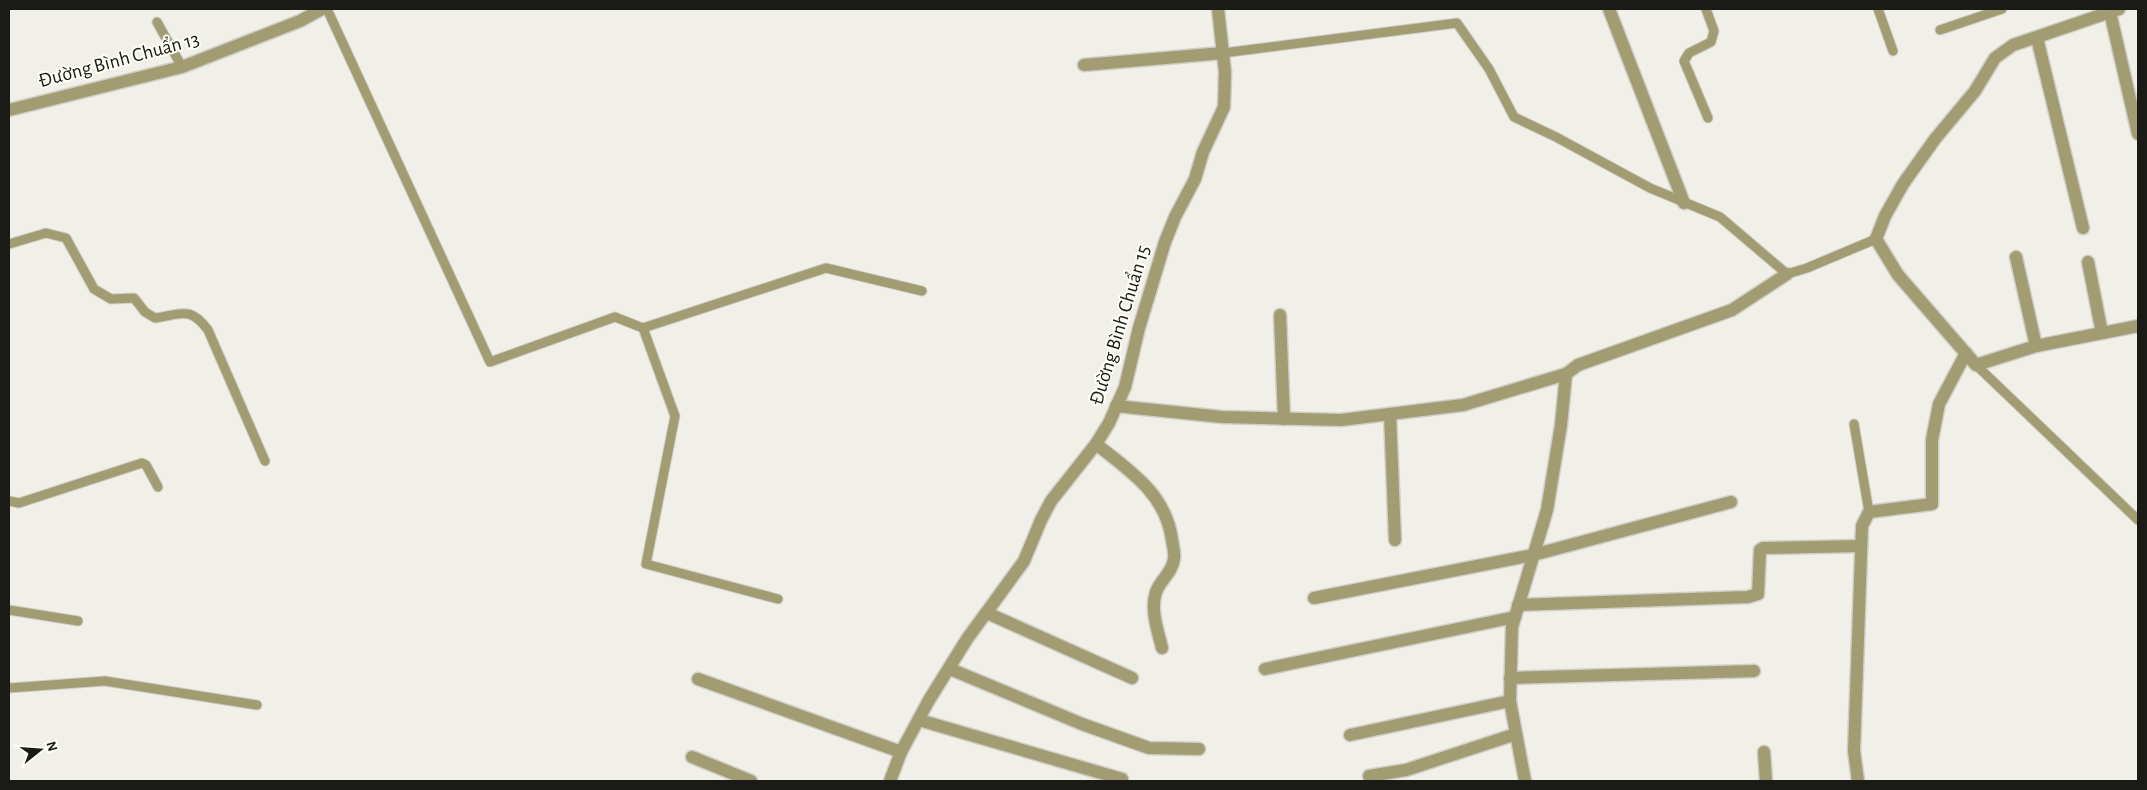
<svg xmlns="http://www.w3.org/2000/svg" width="2147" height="790" viewBox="0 0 2147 790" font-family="'Alegreya Sans',sans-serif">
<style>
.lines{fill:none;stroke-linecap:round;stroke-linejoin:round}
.lane-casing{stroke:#cfcec7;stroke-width:11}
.street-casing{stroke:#cfcec7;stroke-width:15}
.lane{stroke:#a29c72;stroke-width:9}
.street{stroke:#a29c72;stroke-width:12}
.labels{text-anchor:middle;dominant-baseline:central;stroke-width:4;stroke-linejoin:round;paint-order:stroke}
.street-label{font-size:20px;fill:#1a1a17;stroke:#fffef5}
</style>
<rect width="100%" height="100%" fill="#f1f0e8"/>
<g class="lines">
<g class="lane-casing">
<g id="lane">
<path d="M327,9L490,362L615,317L643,328L826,268L922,291"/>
<path d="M1706,9L1714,31L1711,42L1689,53L1684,61L1708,118"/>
<path d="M1878,9L1893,51"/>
<path d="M157,22L182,67"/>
<path d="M1940,30L2002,9"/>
<path d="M1223,53L1457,23L1489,69L1514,117L1556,137L1650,188L1720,217L1787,274L1807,268L1876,239"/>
<path d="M9,244L46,233L66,238L94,289L111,299L134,298L145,312L155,318C182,314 190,306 208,330L265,461"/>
<path d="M643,328L675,416L646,564L778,599"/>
<path d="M1976,365L2138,520"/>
<path d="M1854,424L1869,512"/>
<path d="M9,501L19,503L142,463L146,465L158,487"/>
<path d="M9,610L78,621"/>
<path d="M9,688L105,681L257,705"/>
</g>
</g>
<g class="street-casing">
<g id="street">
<path d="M1609,9L1684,203"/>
<path d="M2119,9L2013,45L1995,58L1975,91L1935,139L1903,184L1885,216L1876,239L1898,275L1976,365L2036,346L2138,326"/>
<path d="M2110,12L2138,134"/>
<path d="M2037,38L2083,228"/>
<path d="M1084,65L1223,53"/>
<path d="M9,110L182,67L300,21L322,9"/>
<path d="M2016,257L2036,346"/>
<path d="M2088,262L2102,333"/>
<path d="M1280,315L1284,419"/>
<path d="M1116,406L1222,417L1341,420L1463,405L1566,374"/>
<path d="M1390,414L1395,540"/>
<path d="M1096,444C1130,471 1166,494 1172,540C1173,546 1175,553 1174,559C1172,573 1161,579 1156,592C1150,610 1158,631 1162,648"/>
<path d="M1314,598L1533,555L1731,502"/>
<path d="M1518,605L1748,597L1758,594L1760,550L1763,548L1861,546"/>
<path d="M987,613L1132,678"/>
<path d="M950,669L1082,724L1149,748L1199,749"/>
<path d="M1265,669L1515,617"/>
<path d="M1510,678L1754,671"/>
<path d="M698,679L901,752"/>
<path d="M919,720L1122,779"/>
<path d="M1350,735L1510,701"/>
<path d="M1764,752L1766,781"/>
<path d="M692,757L751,781"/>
<path d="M1369,776L1406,770L1516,734"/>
<path d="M890,781L901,752L929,700L967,639L1024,561L1041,520L1051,501L1096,444L1109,423L1125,387L1139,328L1165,242L1175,217L1195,179L1203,152L1224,107L1225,72L1218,9"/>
<path d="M1525,781L1510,701L1512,627L1547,510L1561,425L1566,374L1578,365L1732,310L1787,274"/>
<path d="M1858,781L1854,751L1862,526L1869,512L1932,504V440L1939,404L1966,353"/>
</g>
</g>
<use href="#lane" class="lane"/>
<use href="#street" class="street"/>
</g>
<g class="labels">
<g class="street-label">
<text transform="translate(119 60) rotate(-15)">Đường Bình Chuẩn 13</text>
<text transform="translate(1120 325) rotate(-73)">Đường Bình Chuẩn 15</text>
</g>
</g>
<rect width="2147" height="790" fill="none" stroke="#1a1a17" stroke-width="20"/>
<g transform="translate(40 750) rotate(73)" stroke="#fffef5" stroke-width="4" paint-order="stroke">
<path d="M0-4L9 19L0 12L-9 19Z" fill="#1a1a17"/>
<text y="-8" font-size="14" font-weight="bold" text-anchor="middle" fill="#1a1a17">N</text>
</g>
</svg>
